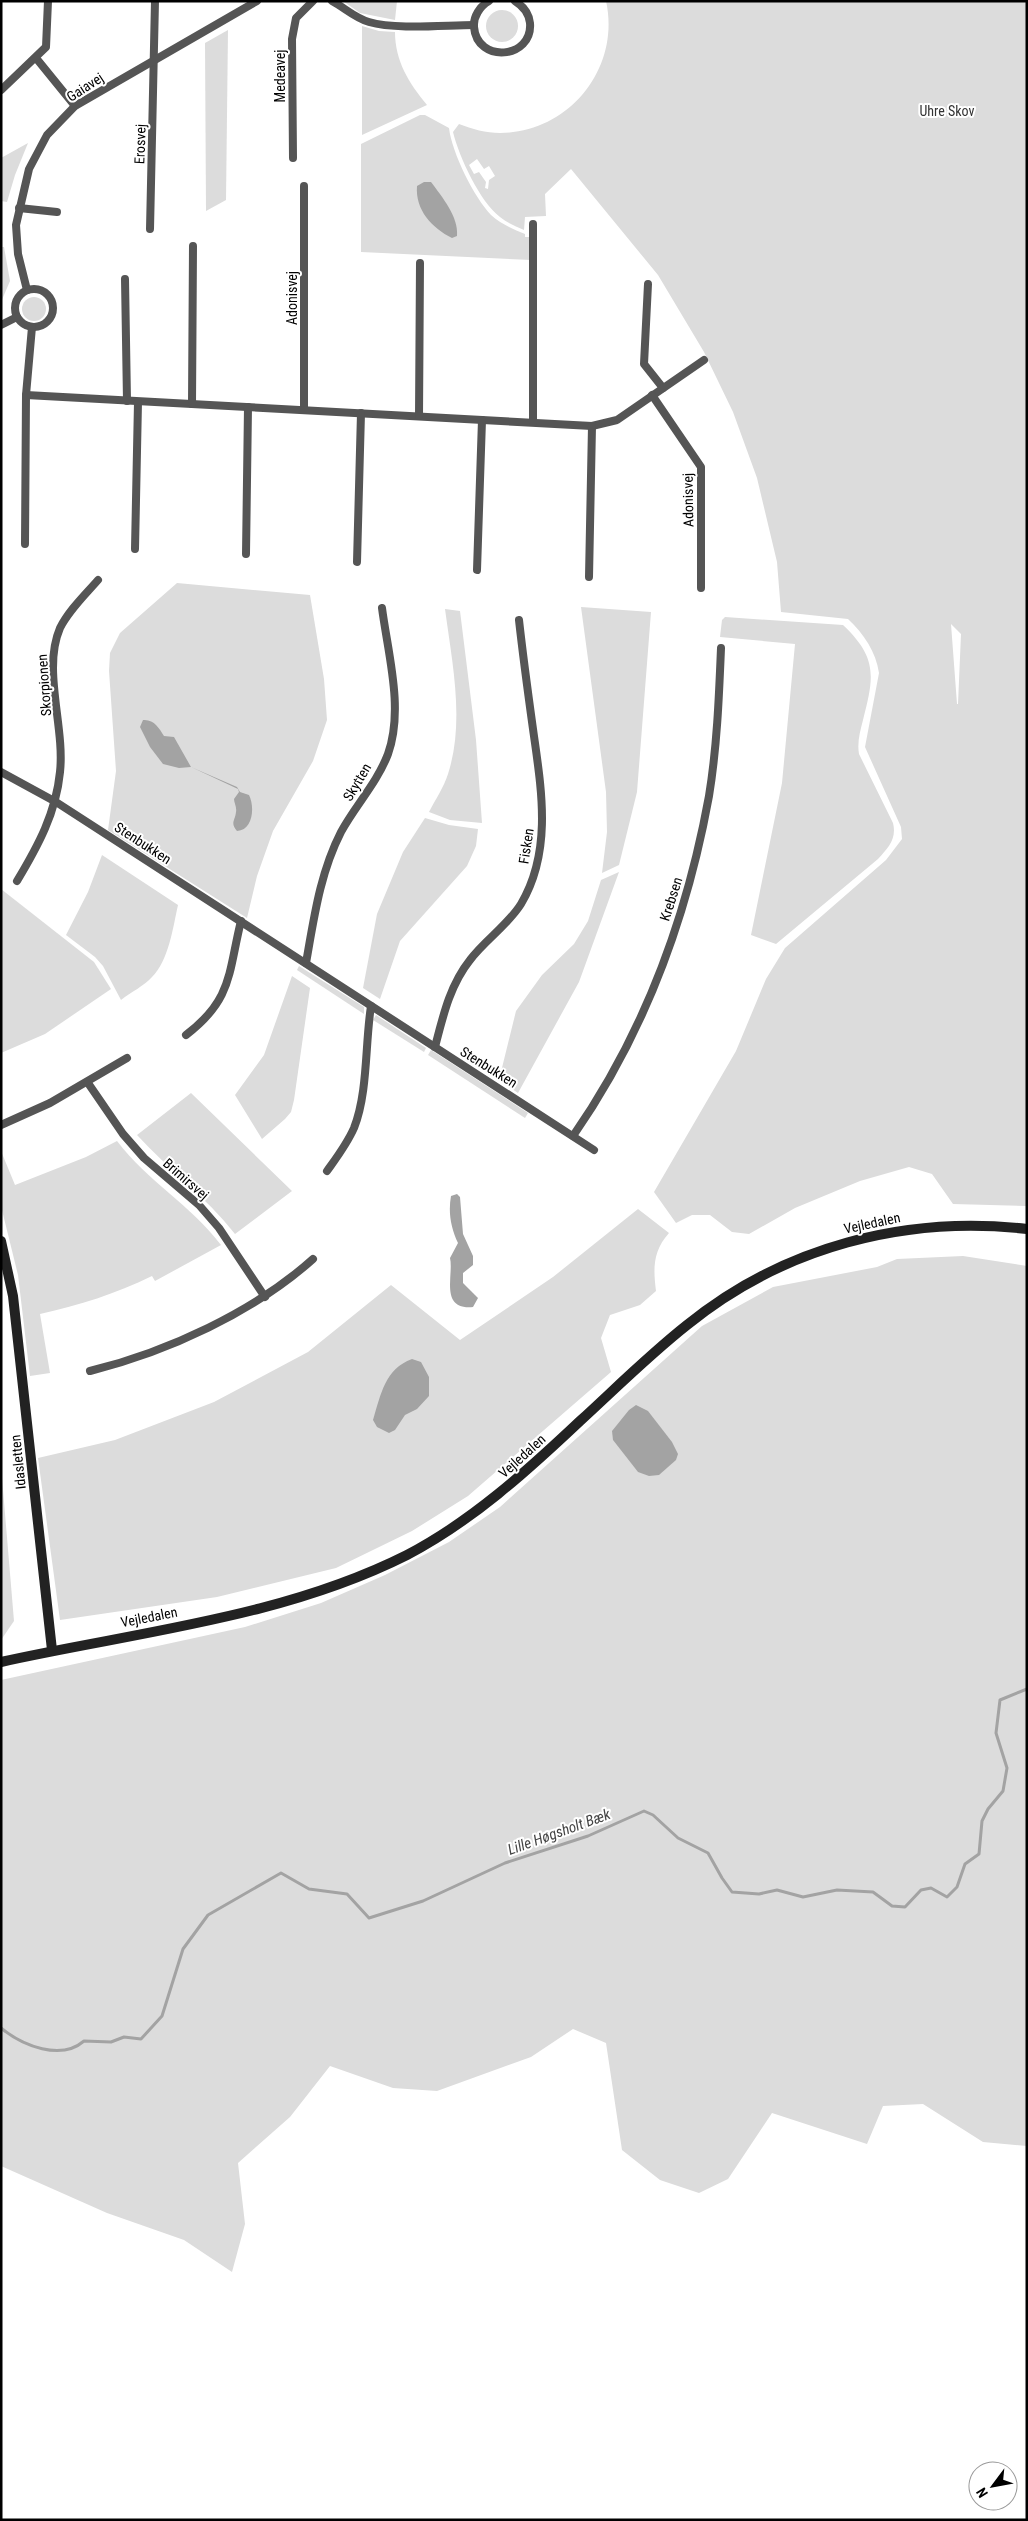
<svg xmlns="http://www.w3.org/2000/svg" width="1028" height="2521" viewBox="0 0 1028 2521" font-family="'Roboto Condensed',sans-serif">
<style>
.green{fill:#dcdcdc;fill-rule:evenodd}
.water{fill:#a3a3a3}
.lines{fill:none;stroke-linecap:round;stroke-linejoin:round}
.stream{stroke:#a3a3a3;stroke-width:3}
.street{stroke:#555;stroke-width:8}
.secondary{stroke:#222;stroke-width:10}
.labels{text-anchor:middle;dominant-baseline:central;stroke-width:4;stroke-linejoin:round;paint-order:stroke}
.street-label{font-size:14px;fill:#000;stroke:#fff}
.park-label{font-size:14px;fill:#333;stroke:#fff}
.water-label{font-size:15px;font-style:italic;fill:#444;stroke:#fff}
</style>
<rect width="100%" height="100%" fill="#fff"/>
<g class="green">
<path d="M343,1H397L395,20L360,13Z"/>
<path d="M606,1H1027V1206L953,1204L932,1174L909,1167L860,1181L795,1208L749,1234L732,1232L710,1215H692L676,1223L654,1192L736,1051L766,979L785,948L886,860L902,839L901,827L865,747L879,673C876,652 864,634 848,619L781,612L777,562L757,478L733,412L704,352L658,275L571,169L545,194L546,216L525,217L524,230C516,226 507,223 500,217C480,202 459,157 453,132L459,124C472,129 486,133 500,133C569,133 621,68 606,1ZM477,159L484,169L489,166L495,176L489,180L488,189L485,188L486,182L479,172L474,174L469,165ZM951,624L961,634L958,704H957Z"/>
<circle cx="502" cy="26" r="16"/>
<path d="M362,26L379,31L395,32C395,61 409,83 427,105L362,135Z"/>
<path d="M228,30L226,200L206,211L205,43Z"/>
<path d="M420,115H425L449,128C452,153 474,197 491,215C501,224 513,229 525,234V237H531V260L361,252V144Z"/>
<path d="M28,143L15,175L7,202L1,201V158Z"/>
<path d="M1,247H4L10,281L1,302Z"/>
<circle cx="34" cy="309" r="12"/>
<path d="M177,583L310,595L324,679L327,720L313,761L273,831L257,876L247,918L108,830L116,771L109,671L110,653L120,633Z"/>
<path d="M581,607L651,612L637,792L619,865L602,873L607,832L606,792Z"/>
<path d="M445,609L460,611L476,740L482,823L450,820L429,812C435,800 444,787 448,774C465,721 452,662 445,609Z"/>
<path d="M725,617L843,625C878,658 874,677 863,720C860,732 857,742 859,754L893,823C897,839 888,848 878,859L776,944L751,935L782,783L795,644L720,637L722,620Z"/>
<path d="M425,818L449,825L478,829L476,846L467,866L400,941L380,999L363,988L377,914L403,852Z"/>
<path d="M102,855L178,905C173,927 169,960 152,977C144,986 131,992 121,1000L103,966L95,957L66,935L88,892Z"/>
<path d="M619,872L579,982L518,1093L499,1080L516,1011L542,975L574,944L588,921L601,880Z"/>
<path d="M1,889L94,962L111,989L45,1034L1,1053Z"/>
<path d="M299,966L364,1007V1014L297,970Z"/>
<path d="M292,976L310,988L294,1100L291,1112L285,1119L262,1139L235,1095L264,1055Z"/>
<path d="M376,1015L426,1048L424,1052L373,1020Z"/>
<path d="M431,1050L528,1113L525,1118L428,1055Z"/>
<path d="M191,1093L292,1191L235,1234C206,1197 169,1170 137,1135Z"/>
<path d="M117,1141C147,1181 191,1205 221,1245L155,1281L152,1276C115,1294 80,1305 40,1314L50,1373L30,1376L18,1275L1,1206V1151L15,1185L86,1157Z"/>
<path d="M638,1209L669,1233C653,1251 653,1268 656,1291L640,1305L610,1315L601,1338L611,1372L468,1496L412,1531L336,1568L217,1597L60,1620L38,1458L115,1440L214,1402L308,1352L391,1285L460,1340L553,1277Z"/>
<path d="M963,1256L1027,1266V2146L983,2142L923,2104L883,2106L867,2144L772,2113L728,2179L699,2193L660,2180L622,2150L606,2043L573,2029L531,2057L437,2091L393,2088L330,2066L290,2117L238,2163L245,2224L232,2272L184,2240L107,2213L1,2166V1680L245,1627L321,1603L385,1575L449,1542L500,1507L702,1326L773,1287L877,1267L897,1259Z"/>
<path d="M1,1466L14,1621L1,1640Z"/>
</g>
<g class="water">
<path d="M424,182H431C442,197 459,217 457,236L452,238C432,228 415,210 417,186Z"/>
<path d="M143,720C154,719 159,728 164,736L174,737L191,767L237,787L240,792L249,795C255,807 253,830 237,831C230,823 235,821 236,812C237,807 234,803 234,799L239,792L238,789L191,767L179,768L163,764L150,747L140,727Z"/>
<path d="M457,1194L460,1197L463,1234L473,1256V1265L463,1273V1283L478,1298L473,1307C439,1310 454,1275 450,1258L458,1243C451,1228 448,1213 451,1196Z"/>
<path d="M412,1359L421,1362L429,1377V1396L417,1409L405,1415L395,1430L389,1433L377,1427L373,1420C381,1394 385,1369 412,1359Z"/>
<path d="M636,1405L648,1411L672,1442L678,1454L676,1460L659,1475L649,1476L638,1472L613,1440L612,1431L629,1410Z"/>
</g>
<g class="lines">
<path class="stream" d="M1,2028C23,2046 61,2061 84,2041L111,2042L124,2037L141,2039L162,2016L183,1949L208,1915L281,1873L309,1889L347,1894L369,1918L423,1901L505,1863L588,1836L644,1811L653,1815L678,1838L708,1853L722,1878L732,1892L759,1894L777,1890L803,1897L837,1890L873,1892L892,1906L905,1907L921,1890L931,1888L947,1897L957,1887L965,1864L979,1854L982,1821L988,1809L1003,1791L1007,1768L996,1733L1000,1700L1027,1689"/>
<g class="street">
<path d="M332,1C345,8 355,18 369,22C396,30 445,25 474,25"/>
<path d="M489,1C480,6 473,17 474,27C477,64 533,59 530,23C529,13 523,6 515,1"/>
<path d="M36,58L75,106"/>
<path d="M1,90L46,47L48,1"/>
<path d="M293,158L292,39L296,18L313,1"/>
<path d="M304,186V410"/>
<path d="M19,208L57,212"/>
<path d="M150,229L155,1"/>
<path d="M125,279L127,401"/>
<path d="M648,284L644,364L663,388"/>
<circle cx="34" cy="308" r="19"/>
<path d="M27,290L18,254L16,225L29,169L47,135L75,106L257,1"/>
<path d="M1,325L17,317"/>
<path d="M26,395L592,426L617,420L704,360"/>
<path d="M652,395L701,467V588"/>
<path d="M192,404L193,246"/>
<path d="M419,416L420,263"/>
<path d="M533,422V224"/>
<path d="M25,544L26,395L32,327"/>
<path d="M135,549L138,402"/>
<path d="M246,554L248,407"/>
<path d="M357,562L361,413"/>
<path d="M477,570L482,420"/>
<path d="M589,577L592,426"/>
<path d="M1,772L56,802L594,1150"/>
<path d="M17,881C38,846 56,813 60,772C65,726 42,670 60,628C69,610 85,595 98,580"/>
<path d="M306,963C314,918 320,873 341,832C355,806 377,783 388,754C404,709 388,654 382,608"/>
<path d="M186,1035C233,999 228,973 241,921"/>
<path d="M435,1047C443,1016 450,985 470,960C485,940 508,925 521,904C553,850 541,787 533,729C528,693 523,656 519,620"/>
<path d="M88,1083L123,1134L144,1158L199,1205L219,1228L265,1297"/>
<path d="M1,1125L50,1103L127,1058"/>
<path d="M573,1136C644,1034 687,917 709,796C717,747 719,697 721,648"/>
<path d="M327,1171C337,1157 347,1144 354,1128C368,1093 365,1044 371,1006"/>
<path d="M90,1371C167,1352 254,1312 313,1259"/>
</g>
<g class="secondary">
<path d="M1,1241L13,1296L52,1650"/>
<path d="M1,1662C136,1632 282,1618 407,1555C472,1521 527,1471 580,1421C615,1389 649,1355 687,1325C783,1247 905,1215 1027,1229"/>
</g>
</g>
<g class="labels">
<g class="street-label">
<text transform="translate(280 76) rotate(-90)">Medeavej</text>
<text transform="translate(85 87) rotate(-33)">Gaiavej</text>
<text transform="translate(140 144) rotate(-88)">Erosvej</text>
<text transform="translate(292 298) rotate(-90)">Adonisvej</text>
<text transform="translate(688 500) rotate(-91)">Adonisvej</text>
<text transform="translate(44 685) rotate(-94)">Skorpionen</text>
<text transform="translate(357 782) rotate(-59)">Skytten</text>
<text transform="translate(143 843) rotate(33)">Stenbukken</text>
<text transform="translate(526 846) rotate(-81)">Fisken</text>
<text transform="translate(671 899) rotate(-72)">Krebsen</text>
<text transform="translate(489 1067) rotate(32)">Stenbukken</text>
<text transform="translate(186 1179) rotate(41)">Brimirsvej</text>
<text transform="translate(872 1223) rotate(-12)">Vejledalen</text>
<text transform="translate(522 1456) rotate(-42)">Vejledalen</text>
<text transform="translate(18 1462) rotate(-96)">Idasletten</text>
<text transform="translate(149 1617) rotate(-11)">Vejledalen</text>
</g>
<g class="park-label">
<text x="947" y="111">Uhre Skov</text>
</g>
<g class="water-label">
<text transform="translate(559 1832) rotate(-20)">Lille Høgsholt Bæk</text>
</g>
</g>
<rect width="1028" height="2521" fill="none" stroke="#000000" stroke-width="5"/>
<g transform="translate(993 2486) rotate(238)"><circle r="24" fill="#ffffff" stroke="#999999"/>
<path d="M0-4L9 19L0 12L-9 19Z" fill="#000000"/>
<text y="-8" font-size="14" font-weight="bold" text-anchor="middle" fill="#000000">N</text>
</g>
</svg>
